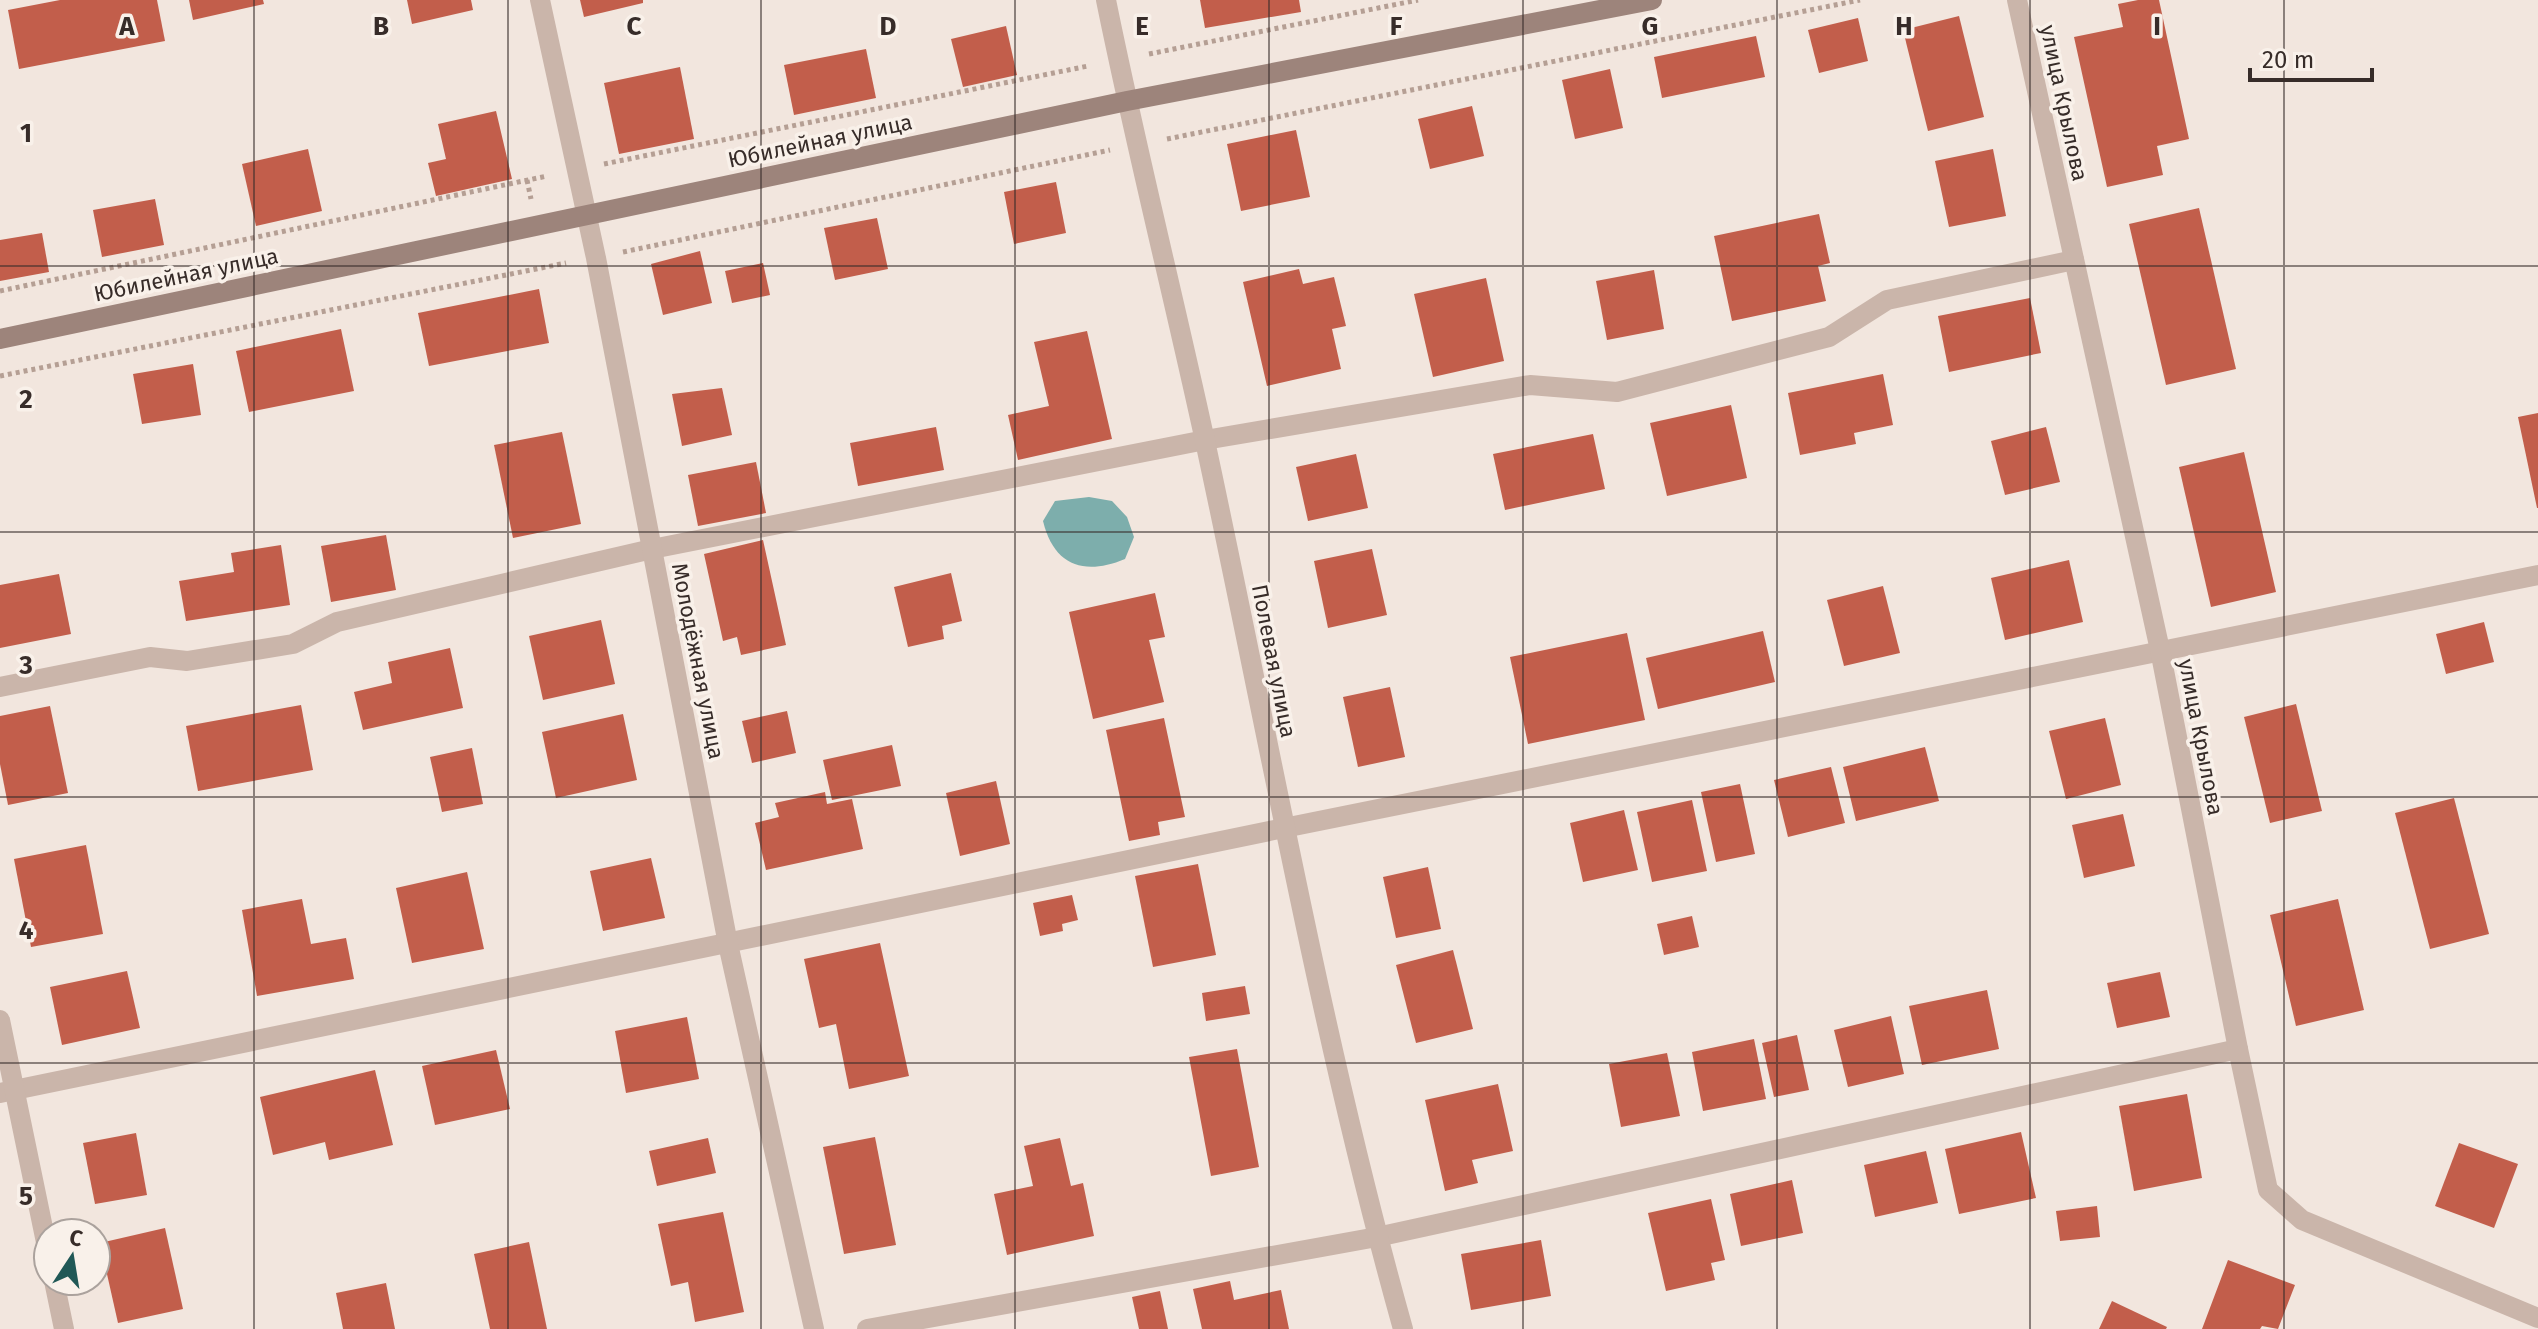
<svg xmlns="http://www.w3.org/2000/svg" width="2538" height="1329" viewBox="0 0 2538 1329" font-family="'Fira Sans',sans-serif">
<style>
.water{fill:#7daeac}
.building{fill:#c25e4b}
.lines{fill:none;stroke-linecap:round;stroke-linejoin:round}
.path{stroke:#b59f94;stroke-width:5;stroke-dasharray:4 4;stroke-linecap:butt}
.lane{stroke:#cab5aa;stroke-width:20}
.street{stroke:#cab5aa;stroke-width:20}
.secondary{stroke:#9d847b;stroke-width:20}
.grid{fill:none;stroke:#372c29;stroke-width:2;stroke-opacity:0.55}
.labels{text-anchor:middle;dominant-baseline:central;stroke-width:7;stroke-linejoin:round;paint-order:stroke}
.street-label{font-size:22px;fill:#372c29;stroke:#f9f1ea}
.grid-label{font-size:26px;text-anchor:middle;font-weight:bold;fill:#372c29;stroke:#f9f1ea;stroke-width:7;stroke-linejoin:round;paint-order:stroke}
</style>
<rect width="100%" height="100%" fill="#f2e6de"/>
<path class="water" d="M1089,497L1112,501L1127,517L1134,537L1125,559C1084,576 1054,566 1043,521L1055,501Z"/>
<g class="building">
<path d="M60,0H157L165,41L19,69L8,10Z"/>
<path d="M189,0H263L264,4L193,20Z"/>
<path d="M407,0H471L473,10L412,24Z"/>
<path d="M580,0H643V3L584,17Z"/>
<path d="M1200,0H1299L1301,12L1205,28Z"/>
<path d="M2138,0H2159L2189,139L2157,146L2163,175L2107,187L2074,37L2123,27L2118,4Z"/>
<path d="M1959,16L1984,117L1928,131L1903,30Z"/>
<path d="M1858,18L1868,61L1819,73L1808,30Z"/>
<path d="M1006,26L1017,75L963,87L951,39Z"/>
<path d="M1756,36L1765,77L1662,98L1654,57Z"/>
<path d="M866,49L876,98L794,115L784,65Z"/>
<path d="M680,67L694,139L619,154L604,83Z"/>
<path d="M1610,69L1623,128L1575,139L1562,80Z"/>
<path d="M1472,106L1484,156L1430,169L1418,119Z"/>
<path d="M496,111L512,179L436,196L428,163L446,159L438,124Z"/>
<path d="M1296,130L1310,197L1241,211L1227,144Z"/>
<path d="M308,149L322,211L256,226L242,164Z"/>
<path d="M1993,149L2006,216L1949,227L1935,161Z"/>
<path d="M1056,182L1066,233L1014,244L1004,192Z"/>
<path d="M155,199L164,245L102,257L93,210Z"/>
<path d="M2199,208L2236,369L2166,385L2129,224Z"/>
<path d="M1819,214L1830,263L1818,266L1826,301L1732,321L1714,236Z"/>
<path d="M877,218L888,269L835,280L824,228Z"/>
<path d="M42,233L49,272L0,281V240Z"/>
<path d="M700,251L712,303L663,315L651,264Z"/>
<path d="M763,263L770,295L732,303L725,271Z"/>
<path d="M1299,269L1303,284L1334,277L1346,326L1332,329L1341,369L1267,386L1243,282Z"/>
<path d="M1654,270L1664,329L1607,340L1596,281Z"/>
<path d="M1486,278L1504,361L1433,377L1414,294Z"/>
<path d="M539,289L549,343L429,366L418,313Z"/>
<path d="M2030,298L2041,353L1949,372L1938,316Z"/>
<path d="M341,329L354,391L249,412L236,351Z"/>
<path d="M1087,331L1112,439L1018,460L1008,415L1049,406L1034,342Z"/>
<path d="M193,364L201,415L142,424L133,374Z"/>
<path d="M1883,374L1893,425L1854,433L1856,444L1800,455L1788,393Z"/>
<path d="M722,388L732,435L682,446L672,394Z"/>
<path d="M1731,405L1747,478L1667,496L1650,423Z"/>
<path d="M2538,413V508H2537L2518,417Z"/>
<path d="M936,427L944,470L858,486L850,443Z"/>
<path d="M2046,427L2060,482L2005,495L1991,441Z"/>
<path d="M562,432L581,524L513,538L494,445Z"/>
<path d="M1593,434L1605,489L1505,510L1493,454Z"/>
<path d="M2244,452L2276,592L2211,607L2179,467Z"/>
<path d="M1356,454L1368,508L1308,521L1296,467Z"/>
<path d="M756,462L766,513L698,526L688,475Z"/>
<path d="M386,535L396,590L331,602L321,546Z"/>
<path d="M763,540L786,645L741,655L737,637L723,641L704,554Z"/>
<path d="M281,545L290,605L186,621L179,581L234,572L231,553Z"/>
<path d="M1372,549L1387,615L1328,628L1314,561Z"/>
<path d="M2069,560L2083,622L2005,640L1991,578Z"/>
<path d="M951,573L962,621L942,626L944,639L908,647L894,587Z"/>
<path d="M59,574L71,634L0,648V585Z"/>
<path d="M1883,586L1900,653L1844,666L1827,600Z"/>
<path d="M1155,593L1165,637L1149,640L1164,702L1093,719L1069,612Z"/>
<path d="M601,620L615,684L543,700L529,636Z"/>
<path d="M2484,622L2494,662L2446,674L2436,634Z"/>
<path d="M1763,631L1775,682L1658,709L1646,658Z"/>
<path d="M1627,633L1645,720L1528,744L1510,657Z"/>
<path d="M450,648L463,708L363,730L354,692L392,683L388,662Z"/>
<path d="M1390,687L1405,757L1358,767L1343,697Z"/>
<path d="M2296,704L2322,811L2270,823L2244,717Z"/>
<path d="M301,705L313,770L198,791L186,726Z"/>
<path d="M50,706L68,793L8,805L0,764V716Z"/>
<path d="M787,711L796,753L752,763L742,721Z"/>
<path d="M623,714L637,780L556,798L542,732Z"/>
<path d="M1164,718L1185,817L1158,822L1160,835L1129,841L1106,730Z"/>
<path d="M2105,718L2121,785L2066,799L2049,731Z"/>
<path d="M892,745L901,786L832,800L823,760Z"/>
<path d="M1925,747L1939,801L1856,821L1843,767Z"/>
<path d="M472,748L483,804L442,812L430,757Z"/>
<path d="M1831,767L1845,823L1788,837L1774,780Z"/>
<path d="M996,781L1010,844L960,856L946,793Z"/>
<path d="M1740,784L1755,854L1716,862L1701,792Z"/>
<path d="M825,792L827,804L852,799L863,849L766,870L755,823L779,817L775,803Z"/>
<path d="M2454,798L2489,934L2430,949L2395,813Z"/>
<path d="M1692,800L1707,871L1652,882L1637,812Z"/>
<path d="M1624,810L1638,870L1583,882L1570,823Z"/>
<path d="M2123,814L2135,866L2084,878L2072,825Z"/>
<path d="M86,845L103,934L31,947L14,859Z"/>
<path d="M651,858L665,918L603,931L590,871Z"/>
<path d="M1198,864L1216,955L1153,967L1135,876Z"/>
<path d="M1428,867L1441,929L1396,938L1383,877Z"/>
<path d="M467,872L484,949L412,963L396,888Z"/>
<path d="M1072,895L1078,920L1062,924L1063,931L1040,936L1033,903Z"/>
<path d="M302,899L311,944L346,938L354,979L257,996L242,910Z"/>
<path d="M2338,899L2364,1010L2296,1026L2270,915Z"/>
<path d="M1692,916L1699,947L1664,955L1657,924Z"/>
<path d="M880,943L909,1076L849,1089L836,1024L819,1028L804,959Z"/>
<path d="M1453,950L1473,1029L1416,1043L1396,965Z"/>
<path d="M127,971L140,1028L62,1045L50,987Z"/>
<path d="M2160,972L2170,1017L2117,1028L2107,983Z"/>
<path d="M1245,986L1250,1014L1206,1021L1202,993Z"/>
<path d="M1987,990L1999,1049L1922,1065L1909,1006Z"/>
<path d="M1891,1016L1904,1074L1848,1087L1834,1030Z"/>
<path d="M687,1017L699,1079L626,1093L615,1031Z"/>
<path d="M1797,1035L1809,1090L1774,1097L1762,1043Z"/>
<path d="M1754,1039L1766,1099L1703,1111L1692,1052Z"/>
<path d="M1237,1049L1259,1167L1211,1176L1189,1057Z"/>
<path d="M496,1050L510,1109L435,1125L422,1066Z"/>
<path d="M1667,1053L1680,1116L1621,1127L1609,1064Z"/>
<path d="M375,1070L393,1145L329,1160L325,1142L273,1155L260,1097Z"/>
<path d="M1498,1084L1513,1151L1472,1160L1478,1183L1445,1191L1425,1100Z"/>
<path d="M2187,1094L2202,1178L2134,1191L2119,1106Z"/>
<path d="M2021,1132L2036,1198L1959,1214L1945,1149Z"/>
<path d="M136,1133L147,1195L95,1204L83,1143Z"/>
<path d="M875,1137L896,1245L844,1254L823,1147Z"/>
<path d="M708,1138L716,1173L657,1186L649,1151Z"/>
<path d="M1060,1138L1071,1186L1083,1183L1094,1236L1007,1255L994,1194L1033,1186L1024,1146Z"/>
<path d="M2459,1143L2518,1164L2494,1228L2435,1206Z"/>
<path d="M1926,1151L1938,1203L1875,1217L1864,1165Z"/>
<path d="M1792,1180L1803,1233L1741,1246L1730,1194Z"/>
<path d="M1711,1199L1725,1260L1711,1263L1715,1280L1666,1291L1648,1213Z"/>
<path d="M2097,1206L2100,1237L2060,1241L2056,1211Z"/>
<path d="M723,1212L744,1312L695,1322L688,1282L671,1286L658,1224Z"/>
<path d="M165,1228L183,1309L118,1323L100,1243Z"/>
<path d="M1541,1240L1551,1296L1471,1310L1461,1254Z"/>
<path d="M529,1242L547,1329H490L474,1254Z"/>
<path d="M2228,1260L2295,1285L2278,1329L2262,1326L2260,1329H2202Z"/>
<path d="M1230,1281L1234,1300L1281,1290L1289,1329H1202L1193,1289Z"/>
<path d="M386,1283L395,1329H343L336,1293Z"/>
<path d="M1160,1291L1168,1329H1139L1132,1297Z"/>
<path d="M2112,1301L2167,1327L2166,1329H2099Z"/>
</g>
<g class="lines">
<g class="path">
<path d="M1149,54L1418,0"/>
<path d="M1167,139L1860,0"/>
<path d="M604,164L1088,66"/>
<path d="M527,180L531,199"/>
<path d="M623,252L1110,150"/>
<path d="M0,291L547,176"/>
<path d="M0,376L566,263"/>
</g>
<g class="lane">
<path d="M0,687L150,657L187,661L293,644L337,622L652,549L1205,440L1530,385L1617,392L1829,337L1887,300L2074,260"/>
<path d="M0,1093L1284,828L2538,575"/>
<path d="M867,1329L1377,1237L2238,1049"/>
</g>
<g class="street">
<path d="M540,0L596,258L728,944L814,1329"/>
<path d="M1106,0C1136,148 1173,294 1205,441C1269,737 1321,1037 1403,1329"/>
<path d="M2017,0L2160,650L2238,1049L2268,1190L2302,1220L2538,1318"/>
<path d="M0,1020L48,1252"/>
<path d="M54,1281L64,1329"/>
</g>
<path class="secondary" d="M0,339L1127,101L1652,0"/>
</g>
<path class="grid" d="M254,0V1329M508,0V1329M761,0V1329M1015,0V1329M1269,0V1329M1523,0V1329M1777,0V1329M2030,0V1329M2284,0V1329M0,266H2538M0,532H2538M0,797H2538M0,1063H2538"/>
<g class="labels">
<g class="street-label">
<text transform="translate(2064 103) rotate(78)">улица Крылова</text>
<text transform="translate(820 141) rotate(-12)">Юбилейная улица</text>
<text transform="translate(186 275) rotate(-12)">Юбилейная улица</text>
<text transform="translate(698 661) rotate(79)">Молодёжная улица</text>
<text transform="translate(1274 661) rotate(79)">Полевая улица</text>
<text transform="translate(2201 737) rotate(79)">улица Крылова</text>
</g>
</g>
<g class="grid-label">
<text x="127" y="35">A</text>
<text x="381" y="35">B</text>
<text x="634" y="35">C</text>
<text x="888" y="35">D</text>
<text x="1142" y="35">E</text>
<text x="1396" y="35">F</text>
<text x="1650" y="35">G</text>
<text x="1904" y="35">H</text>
<text x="2157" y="35">I</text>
<text x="26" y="142">1</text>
<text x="26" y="408">2</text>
<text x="26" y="674">3</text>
<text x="26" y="939">4</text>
<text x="26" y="1205">5</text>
</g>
<g transform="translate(72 1257) rotate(12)"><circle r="38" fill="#f9f1ea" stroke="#aba29d" stroke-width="2"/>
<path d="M0-6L14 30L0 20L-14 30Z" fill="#205856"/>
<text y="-12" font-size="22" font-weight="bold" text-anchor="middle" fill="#372c29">С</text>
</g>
<path d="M2250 68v12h122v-12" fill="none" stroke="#372c29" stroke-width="4"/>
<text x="2262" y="68" font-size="24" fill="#372c29" stroke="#f9f1ea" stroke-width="6" paint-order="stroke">20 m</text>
</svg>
